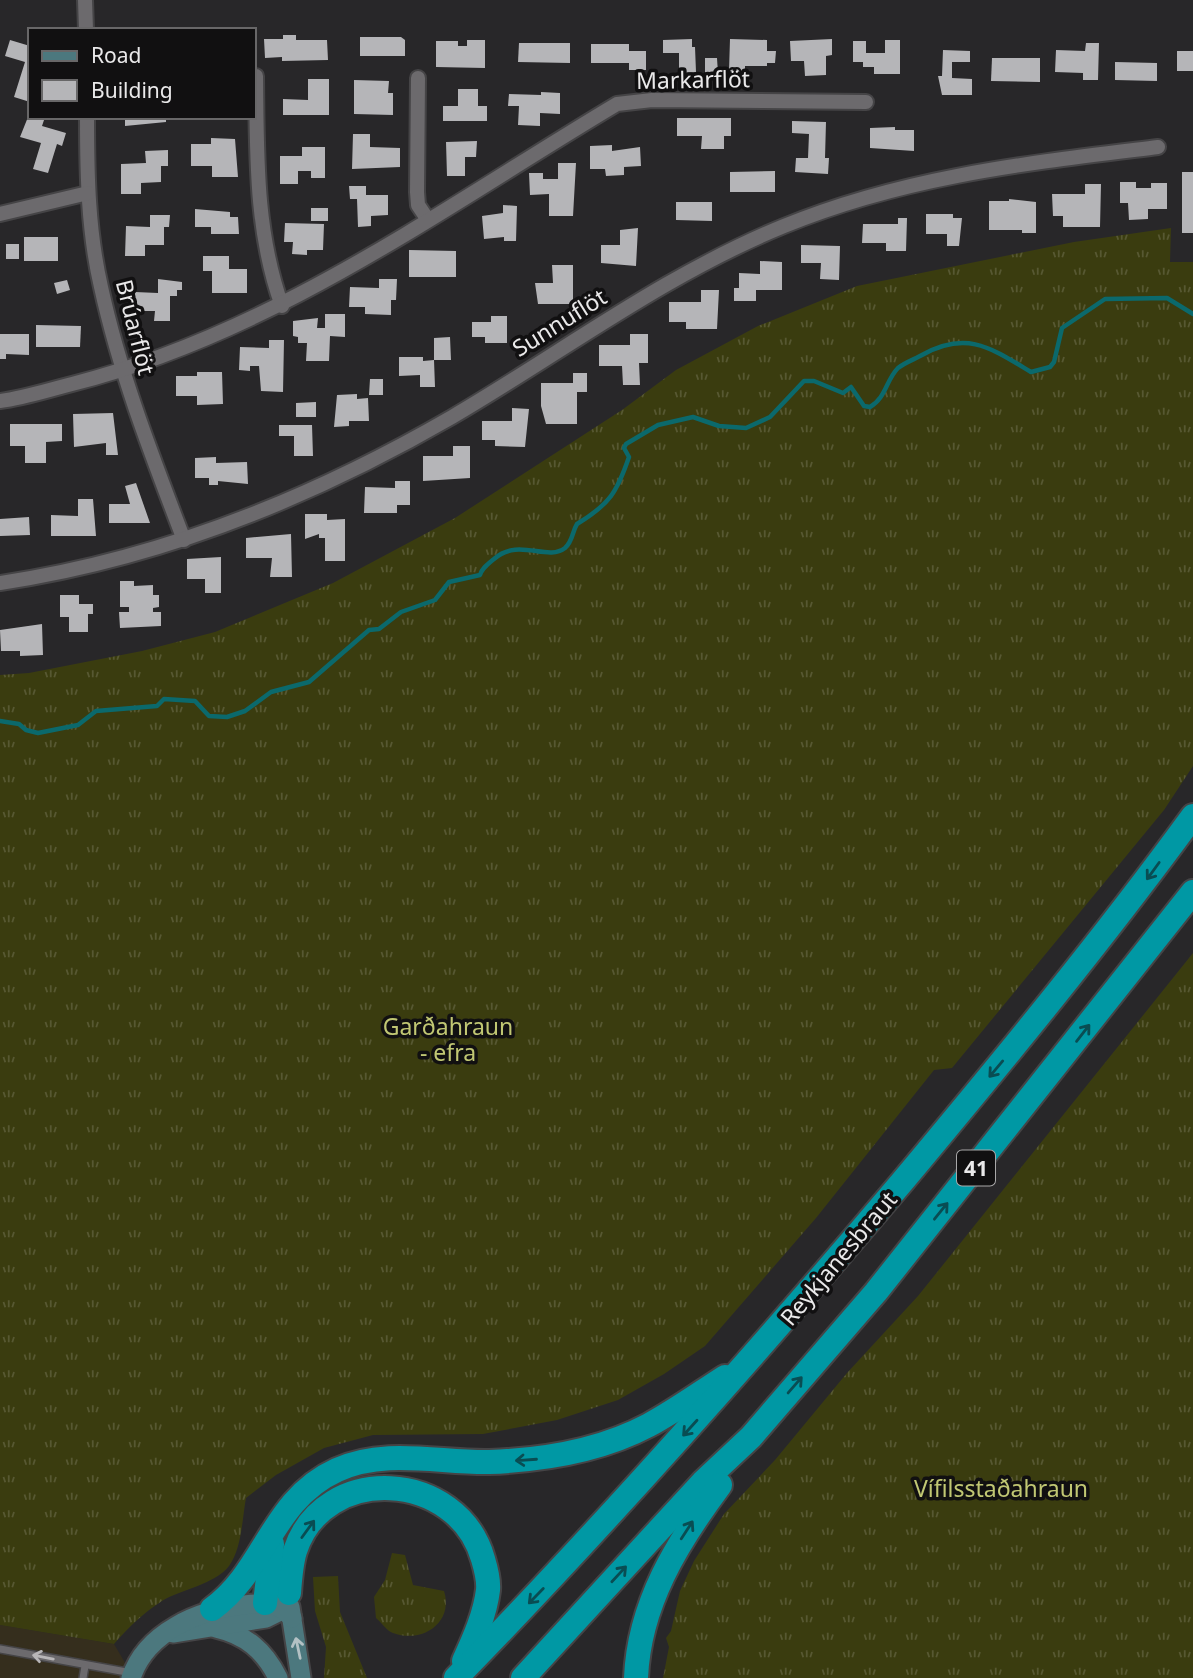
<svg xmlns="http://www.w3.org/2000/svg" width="1193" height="1678" viewBox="0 0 1193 1678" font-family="'Noto Sans',sans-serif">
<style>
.industrial{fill:#352e1d}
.grass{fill:url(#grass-tufts)}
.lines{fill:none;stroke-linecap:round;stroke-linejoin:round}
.stream{stroke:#0b696c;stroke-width:4.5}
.building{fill:#b5b5b8}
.lane-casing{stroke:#454446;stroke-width:10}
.street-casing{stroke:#454446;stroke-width:18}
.secondary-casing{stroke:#454446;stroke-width:23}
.highway-casing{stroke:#454446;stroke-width:28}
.lane{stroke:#6c6a6d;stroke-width:7}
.street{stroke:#6c6a6d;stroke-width:14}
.secondary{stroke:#4c787e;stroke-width:19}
.highway{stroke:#0098a4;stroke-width:24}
.oneway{stroke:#094d53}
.oneway2{stroke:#b3c1c4}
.oneway3{stroke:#b8b6b8}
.labels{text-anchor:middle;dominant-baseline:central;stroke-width:7;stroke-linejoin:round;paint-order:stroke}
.shield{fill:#111011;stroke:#a9a8a9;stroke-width:2}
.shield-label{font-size:21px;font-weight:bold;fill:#eae9ea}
.street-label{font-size:23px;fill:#eae9ea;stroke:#111011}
.park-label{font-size:23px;fill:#c1c773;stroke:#111011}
</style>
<defs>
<pattern id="grass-tufts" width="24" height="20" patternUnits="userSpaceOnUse" patternTransform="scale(1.75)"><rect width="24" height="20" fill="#3a3c0f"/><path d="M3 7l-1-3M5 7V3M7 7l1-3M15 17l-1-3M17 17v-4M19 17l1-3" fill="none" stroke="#575832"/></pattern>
</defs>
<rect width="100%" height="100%" fill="#282729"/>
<path class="industrial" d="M0,1625L114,1644L134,1678H0Z"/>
<g class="grass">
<path d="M1171,228L1170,262H1193V766L1164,810L952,1068L934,1070L816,1218L705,1346L664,1374L618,1400L557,1420L483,1434L373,1435L324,1448L276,1475L246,1498C242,1519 242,1548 229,1566C214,1585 181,1589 162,1601C143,1613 128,1628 114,1644L0,1625V675L29,673L142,651L215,632L333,583L455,518L622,410L676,370L758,326L857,286L1074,242Z"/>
<path d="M1193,953V1678H663L669,1647L666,1638L671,1631L680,1591L694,1561L724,1514L775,1460L847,1373L918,1296Z"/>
<path d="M392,1553L405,1555L413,1585L444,1591C454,1622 423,1644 393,1633C387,1631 381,1622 376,1618L374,1597L385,1580Z"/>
<path d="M338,1576L340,1612L367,1678H324L326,1647L315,1611L313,1577Z"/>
</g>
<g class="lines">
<path class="stream" d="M0,721L19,724L26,730L38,733L78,725L96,711L157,706L164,699L195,701L209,716L227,717L245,711L271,692L309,682L369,630L379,629L401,612L435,600L449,582L480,575C482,568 488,564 494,559C519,537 547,562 565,548C573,541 572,532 577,524C610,504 617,492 629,457L624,448L626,444L658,425L693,417L719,426L746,428L770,417L804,381H814L843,393L851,387L864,406L870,407C886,398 886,380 898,368C904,363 915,359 922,355C967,330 991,348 1031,372L1050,367L1054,362L1062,328L1105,299L1167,298L1193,314"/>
</g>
<g class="building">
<path d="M283,35H296V40H327L328,60L282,61V57L265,58L264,39H283Z"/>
<path d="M360,37H401L405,40V56H360Z"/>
<path d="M692,39V47H695L696,72L679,73V53H663V40Z"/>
<path d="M730,39L767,40V51H776L775,63H767V66H745V72L729,71Z"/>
<path d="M832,39V55L826,56V75L805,76L804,61H791L790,41Z"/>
<path d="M10,40L30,46V102L14,97L25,62L5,56Z"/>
<path d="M467,40H485V68L436,67V41H458V46H467Z"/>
<path d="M885,40H900V74H874V67H863V62H853V41H866V53H885Z"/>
<path d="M519,43H570V63L518,62Z"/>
<path d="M1086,43H1099L1098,80H1083V73L1055,72L1056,50L1085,51Z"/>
<path d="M591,44H629V51H646V70H629V63H591Z"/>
<path d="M943,50L970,51V62H952V78L972,79V95H942L938,76H942Z"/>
<rect x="1177" y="51" width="16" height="20"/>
<path d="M705,58H717L718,73H705Z"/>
<path d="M992,58H1040V82L991,81Z"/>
<path d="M1115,62L1157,63V81L1115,80Z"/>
<path d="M308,79H329V115H283V99L308,100Z"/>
<path d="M354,80L389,81L388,93H393V115L354,114Z"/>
<path d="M458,89H478V106H487V121H443V106H458Z"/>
<path d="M541,92L560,93V114L540,113V126L518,125L519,106H508L509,94L541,95Z"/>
<path d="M28,117H45L42,126L66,133L62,146L57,144L48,173L33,169L41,143L20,137Z"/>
<path d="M125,117H166V122L125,126Z"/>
<path d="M677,118H731V136H724V149H701L702,136H677Z"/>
<path d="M792,121L826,122L825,158H829L828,174L795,172L796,158H808L809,134L792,133Z"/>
<path d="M895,127V130H914V151L870,148V128Z"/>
<path d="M353,134H370V147L400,148V167L352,169Z"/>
<path d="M211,138L235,139L238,177H212V166H191V144H211Z"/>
<path d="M477,141L476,157H465V176H447L446,142Z"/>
<path d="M612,145V151L640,147L641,166L624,167V175L606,176L605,169H590V146Z"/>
<path d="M302,147H325V178H311V171H298V184H280V156H302Z"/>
<path d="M168,150V166H161V182L141,183V194H121V164L146,163L145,151Z"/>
<path d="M558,163H576L573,216H549V194L530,195L529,173H543V179H558Z"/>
<path d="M775,171V192H730V172Z"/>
<rect x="1182" y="172" width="11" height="61"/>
<path d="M1120,182H1136V188H1151V183H1167V209H1148V219L1129,220L1128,203H1120Z"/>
<path d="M1085,184H1101L1100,227H1063V216H1053L1052,194H1085Z"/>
<path d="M349,186H366V195H388V215L371,216V226L358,227L357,199H350Z"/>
<path d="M1009,199L1036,202V233H1022V230H989V201H1009Z"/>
<path d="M676,202H712V221L676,220Z"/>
<path d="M503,205L517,206L516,241H504V237L484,239L482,216L503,213Z"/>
<rect x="311" y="208" width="17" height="13"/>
<path d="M195,209L230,212V217H238L239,234H211V227H195Z"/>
<path d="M926,214H953V218H962L959,246H947V234H926Z"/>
<path d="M150,215H170L169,227H164V245H145V256H125L126,226L150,227Z"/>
<path d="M898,218H907L906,251H886V243H862L863,224H898Z"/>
<path d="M285,223L324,224L323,250H307V255L292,254L293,242H284Z"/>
<path d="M638,228L636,266L601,263V245H620V230Z"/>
<rect x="24" y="237" width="34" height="24"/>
<rect x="6" y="244" width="13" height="15"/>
<path d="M801,245L840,246L839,280L820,279L821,263H801Z"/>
<path d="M409,250L456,251V277H409Z"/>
<path d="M203,256H229V269H247V293H212V271H203Z"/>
<path d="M760,261L782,262V290H756V301H734V288H739V273L760,274Z"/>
<path d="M552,265H573V304H538L535,283H553Z"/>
<path d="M158,279L182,282V290H177V296H170V321H154L155,311H135V292L158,293Z"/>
<path d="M379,279H397L396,300H391V315L365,314V307H349L350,287L379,288Z"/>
<path d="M67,280L70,290L57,294L54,283Z"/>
<path d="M701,290H719L717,329H686V322H669V302H701Z"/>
<path d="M325,314H345V337L330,336L329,361H306L307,343H298V337L293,336V321L318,318L317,328H325Z"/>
<path d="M491,316H507V343H485V337H472V322H491Z"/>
<path d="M36,325L81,326L80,347H36Z"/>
<path d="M0,334H29V355L6,354V359H0Z"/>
<path d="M630,334H648V363H639L640,385H623L622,366H599V345H630Z"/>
<path d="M450,337L451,360H434L435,387H420V375L399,376V357H423V361L434,360V338Z"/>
<path d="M269,340H284L283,392L261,391L259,366H250V371L239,370L240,347L269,348Z"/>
<path d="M197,372H222L223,404L197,405V396H176V376H197Z"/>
<path d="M573,373H587V392H577V424H546L541,406V383H573Z"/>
<path d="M370,379H383V395H369Z"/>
<path d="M357,394V399L368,398L369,421H349V426L334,427L337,395Z"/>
<path d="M316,402V417H296V403Z"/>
<path d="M512,408L529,409L525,447L495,446V440H482V421H512Z"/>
<path d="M113,413L118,455H106V443L74,447L73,414Z"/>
<path d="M10,424H62V441L46,442V463H25V446H10Z"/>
<path d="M279,425H312L313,456H294V436H279Z"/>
<path d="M453,446H470V478L423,481V456H453Z"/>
<path d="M216,457V463L247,462L248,484L218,481V485H209V478H195V458Z"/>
<path d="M395,481H410V505H397V513H364L365,487L395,488Z"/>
<path d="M136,483L150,523H109V504H130L125,486Z"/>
<path d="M78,499H93L96,536H51V515L78,516Z"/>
<path d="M305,514H327V520L345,519V561H325V538H319V534L305,539Z"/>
<path d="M29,517L30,535L0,536V519Z"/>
<path d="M291,534L292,577H270L272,558H246V538Z"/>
<path d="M221,557V593H205V579H187V559Z"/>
<path d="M120,581H134V586L153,585V595H159V607L153,608V612H161V626L120,628L119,612H129V607H120Z"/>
<path d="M60,595H79V604H93V614H88V632H69V617H60Z"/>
<path d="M42,624L43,655L20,656V651H1L0,630Z"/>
</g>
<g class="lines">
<g class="lane-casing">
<g id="lane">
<path d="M0,1649L132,1673"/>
<path d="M83,1678L85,1666"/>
</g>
</g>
<g class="street-casing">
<g id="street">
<path d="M85,0L86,30"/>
<path d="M256,76C257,154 255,231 282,306"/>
<path d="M418,78L417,192L418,205L428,220"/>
<path d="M87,117C87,174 88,231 101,287C120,374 152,456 184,540"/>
<path d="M0,214L88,193"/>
<path d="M0,401C24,398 48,390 72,384C274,333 441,209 617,104L652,100L866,102"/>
<path d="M0,583C161,559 312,498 452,417C563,352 664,275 784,226C906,176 1029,163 1158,147"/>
</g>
</g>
<g class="secondary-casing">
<g id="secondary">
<path d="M290,1607L301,1678"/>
<path d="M216,1628C246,1635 264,1650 278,1678"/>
<path d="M173,1633L266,1618L278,1612L287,1599"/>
<path d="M131,1678C146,1632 199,1610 243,1605C263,1603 278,1601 292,1618"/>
</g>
</g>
<g class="highway-casing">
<g id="highway">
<path d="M289,1593C290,1579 291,1564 295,1551C324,1462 458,1470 483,1559C486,1569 489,1580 488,1590C485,1615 474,1639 464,1661"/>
<path d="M265,1603L272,1544"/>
<path d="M212,1609C266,1570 271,1500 337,1470C385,1448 439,1463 489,1462C544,1460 600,1451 649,1425C675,1411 700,1393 725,1377"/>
<path d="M456,1678C612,1518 758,1352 902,1182C1002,1062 1101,942 1193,816"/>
<path d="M523,1678L703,1482L751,1437L876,1292L1193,892"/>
<path d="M636,1678C639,1604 677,1543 720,1485"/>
</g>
</g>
<use href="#lane" class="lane"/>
<use href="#street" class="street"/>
<use href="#secondary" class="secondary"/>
<use href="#highway" class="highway"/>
</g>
<defs><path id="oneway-shaft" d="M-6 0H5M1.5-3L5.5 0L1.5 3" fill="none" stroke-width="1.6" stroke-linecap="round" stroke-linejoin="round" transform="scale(1.75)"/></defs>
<g class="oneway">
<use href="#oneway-shaft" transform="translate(1153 871) rotate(126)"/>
<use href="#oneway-shaft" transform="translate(1083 1033) rotate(-52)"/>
<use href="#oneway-shaft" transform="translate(996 1069) rotate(130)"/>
<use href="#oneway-shaft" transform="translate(941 1211) rotate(-51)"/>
<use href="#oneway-shaft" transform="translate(795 1385) rotate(-49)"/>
<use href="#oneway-shaft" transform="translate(690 1428) rotate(132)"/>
<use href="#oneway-shaft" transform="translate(526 1460) rotate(176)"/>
<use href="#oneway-shaft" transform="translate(308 1529) rotate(-54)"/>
<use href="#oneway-shaft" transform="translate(687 1530) rotate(-57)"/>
<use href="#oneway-shaft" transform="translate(619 1574) rotate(-47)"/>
<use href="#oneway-shaft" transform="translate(536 1596) rotate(134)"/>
</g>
<use class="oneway2" href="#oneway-shaft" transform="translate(298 1648) rotate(-102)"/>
<use class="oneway3" href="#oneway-shaft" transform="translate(43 1657) rotate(-169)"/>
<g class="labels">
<rect class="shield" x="957" y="1150.5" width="38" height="35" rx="5"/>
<g class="shield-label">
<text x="976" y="1168">41</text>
</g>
<g class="street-label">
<text transform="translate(693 79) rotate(-1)">Markarflöt</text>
<text transform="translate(559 322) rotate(-32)">Sunnuflöt</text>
<text transform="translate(136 327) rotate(76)">Brúarflöt</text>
<text transform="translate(838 1258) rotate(-50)">Reykjanesbraut</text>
</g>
<g class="park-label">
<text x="448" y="1026">Garðahraun<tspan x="448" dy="26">- efra</tspan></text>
<text x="1001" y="1488">Vífilsstaðahraun</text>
</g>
</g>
<rect x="28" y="28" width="228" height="91" fill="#111011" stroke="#686768" stroke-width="2"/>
<rect x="42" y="51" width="35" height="10" fill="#4c787e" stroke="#686768" stroke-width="2"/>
<text x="91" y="63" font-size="21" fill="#eae9ea">Road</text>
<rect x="42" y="80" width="35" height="21" fill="#b5b5b8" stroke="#686768" stroke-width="2"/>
<text x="91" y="98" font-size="21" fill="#eae9ea">Building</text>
</svg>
